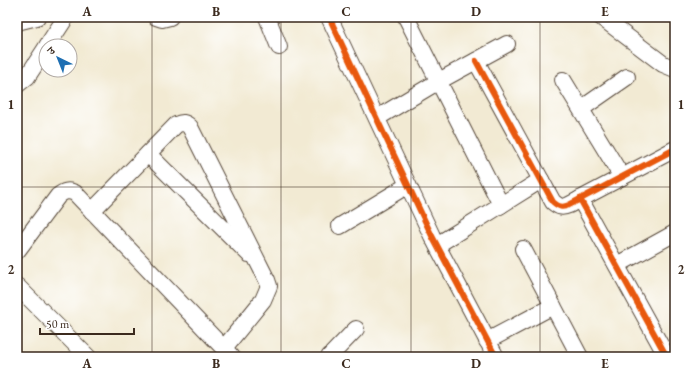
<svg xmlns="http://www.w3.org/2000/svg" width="692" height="374" viewBox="0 0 692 374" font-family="'EB Garamond','Noto Serif Devanagari',serif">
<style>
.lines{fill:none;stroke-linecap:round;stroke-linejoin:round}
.minor-casing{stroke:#564739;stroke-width:18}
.minor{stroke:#fff;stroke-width:16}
.cycleway-casing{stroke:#fff;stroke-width:8}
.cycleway{stroke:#e8590c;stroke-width:6}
.grid{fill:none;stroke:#3b2a1e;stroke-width:1;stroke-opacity:0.55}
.neatline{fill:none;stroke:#3b2a1e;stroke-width:1.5}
.grid-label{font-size:13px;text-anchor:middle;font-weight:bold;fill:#3b2a1e}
</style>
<rect width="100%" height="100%" fill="#fff"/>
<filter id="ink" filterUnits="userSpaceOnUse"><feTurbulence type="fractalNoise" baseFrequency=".025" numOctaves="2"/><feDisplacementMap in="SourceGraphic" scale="8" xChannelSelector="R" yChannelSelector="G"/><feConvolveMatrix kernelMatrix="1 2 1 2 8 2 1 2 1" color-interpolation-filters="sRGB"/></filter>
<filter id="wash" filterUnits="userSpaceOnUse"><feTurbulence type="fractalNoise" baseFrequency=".012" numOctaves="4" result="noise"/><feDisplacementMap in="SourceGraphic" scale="16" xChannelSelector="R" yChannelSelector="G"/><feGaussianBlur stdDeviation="0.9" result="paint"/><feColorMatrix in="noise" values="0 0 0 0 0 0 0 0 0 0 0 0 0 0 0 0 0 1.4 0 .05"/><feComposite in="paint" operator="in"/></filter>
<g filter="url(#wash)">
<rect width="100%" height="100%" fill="#f2ead3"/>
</g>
<g filter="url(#ink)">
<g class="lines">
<g class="minor-casing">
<g id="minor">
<path d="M156,17L162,19L170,17"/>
<path d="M267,17L279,47"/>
<path d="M329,17L432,236L496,357"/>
<path d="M406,17L501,205"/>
<path d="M601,17L663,64L675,69"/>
<path d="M17,22L37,17"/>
<path d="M47,46L66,17"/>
<path d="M476,61L553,202C559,207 562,208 569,205L675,149"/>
<path d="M563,80L622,177"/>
<path d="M17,85L27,77L46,48"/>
<path d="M581,109L627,77"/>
<path d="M377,118L439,81L507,44"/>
<path d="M148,154L249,254"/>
<path d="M580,199L667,357"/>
<path d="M92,211L176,125C182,122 185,122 190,127L267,280L269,286L263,300L224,348"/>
<path d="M340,226L408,185"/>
<path d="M437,245L541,180"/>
<path d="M523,249L580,357"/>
<path d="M17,251L58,196C64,191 68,190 75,193L232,357"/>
<path d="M617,265L675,233"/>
<path d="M17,286L88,357"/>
<path d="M487,341L553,306"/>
<path d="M329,357L356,329"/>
</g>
</g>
<use href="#minor" class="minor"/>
<g class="cycleway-casing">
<g id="cycleway">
<path d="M329,17L432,236L496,357"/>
<path d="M476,61L553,202C559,207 562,208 569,205L675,149"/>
<path d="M580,199L667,357"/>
</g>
</g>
<use href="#cycleway" class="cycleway"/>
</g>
</g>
<path class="grid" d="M152,17V357M281,17V357M411,17V357M540,17V357M17,187H675"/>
<rect width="692" height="374" fill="none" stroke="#fff" stroke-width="44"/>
<g transform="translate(58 58) rotate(317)"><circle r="19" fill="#ffffff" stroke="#b1aaa5"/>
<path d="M0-3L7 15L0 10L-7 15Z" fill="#1f6fb2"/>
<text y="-6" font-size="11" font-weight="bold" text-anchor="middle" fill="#3b2a1e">उ</text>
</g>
<path d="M40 328v6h94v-6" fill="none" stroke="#3b2a1e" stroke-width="2"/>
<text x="46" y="328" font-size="12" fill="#3b2a1e" stroke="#ffffff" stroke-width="3" paint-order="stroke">50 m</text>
<rect x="22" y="22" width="648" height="330" class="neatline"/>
<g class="grid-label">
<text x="87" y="16">A</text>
<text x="216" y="16">B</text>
<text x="346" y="16">C</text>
<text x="476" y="16">D</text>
<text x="605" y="16">E</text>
<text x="11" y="109">1</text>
<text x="681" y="109">1</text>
<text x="11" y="274">2</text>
<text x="681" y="274">2</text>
<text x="87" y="368">A</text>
<text x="216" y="368">B</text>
<text x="346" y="368">C</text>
<text x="476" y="368">D</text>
<text x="605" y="368">E</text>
</g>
</svg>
